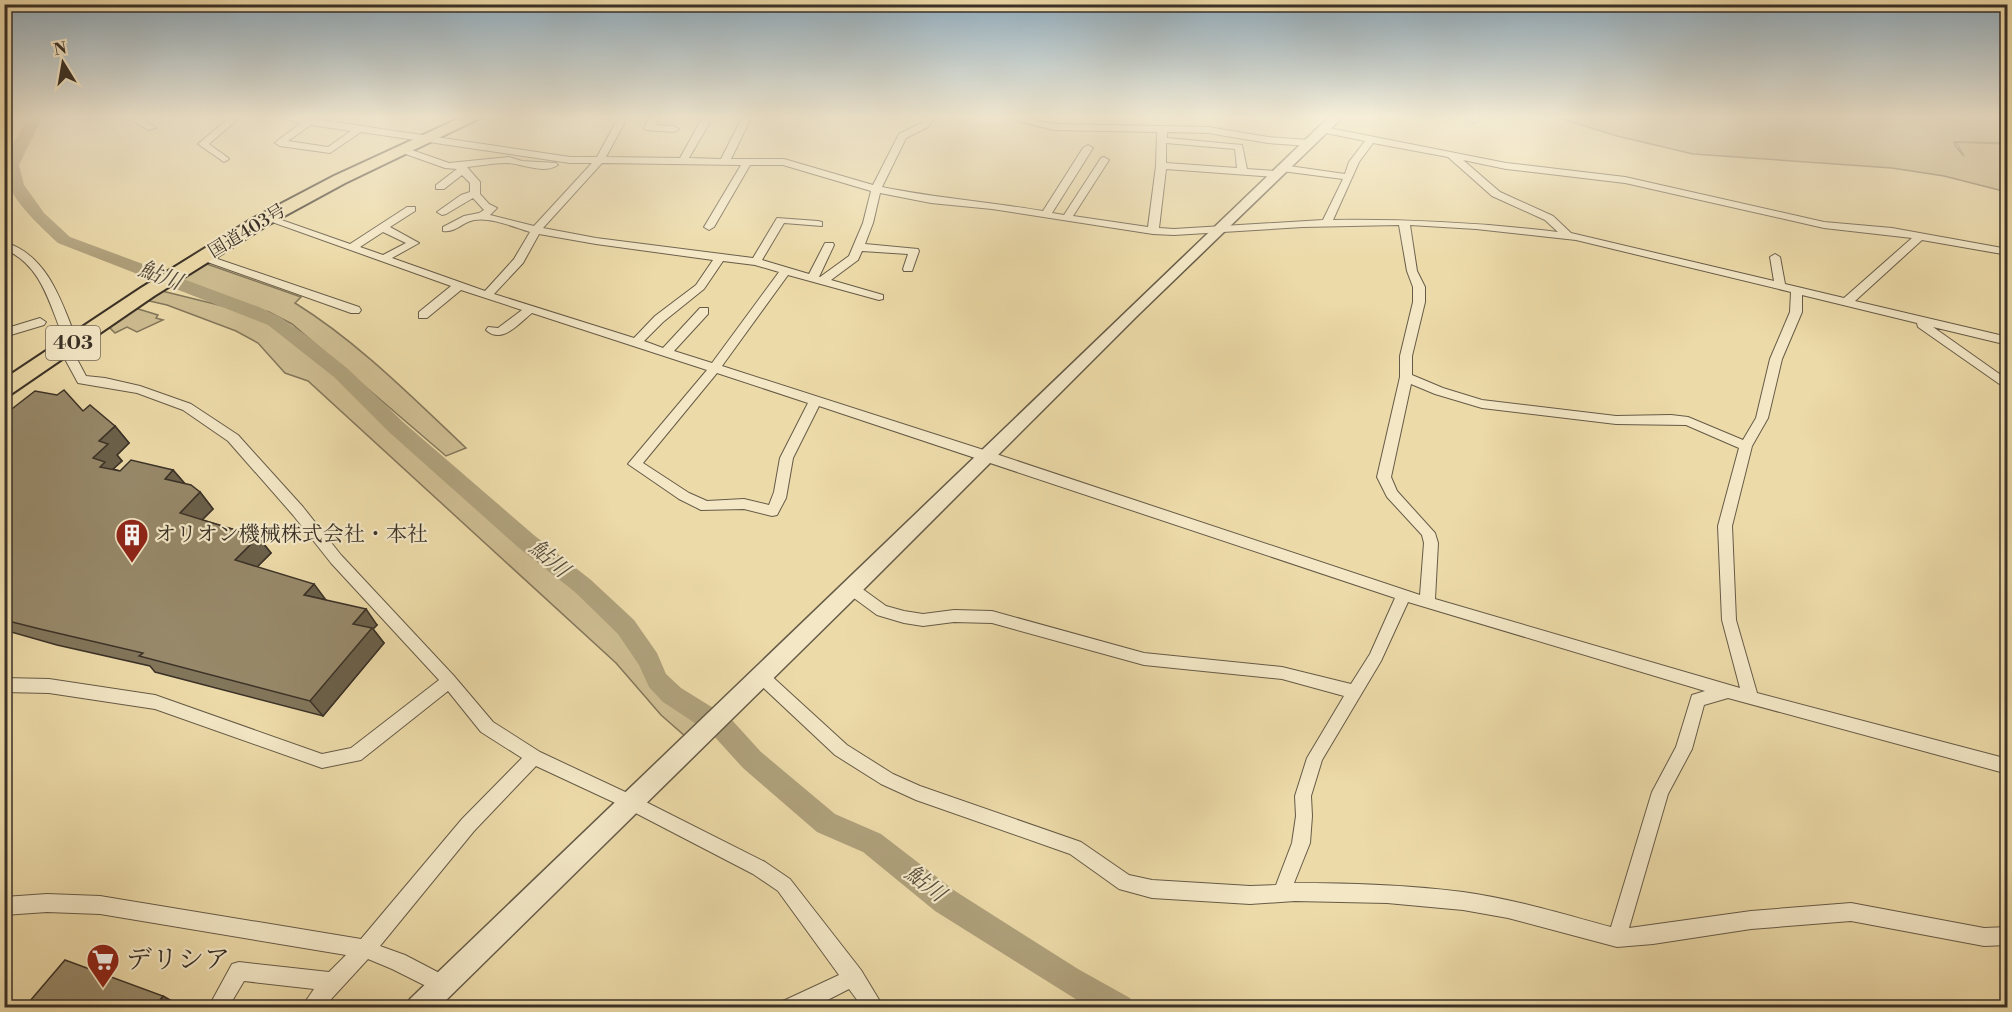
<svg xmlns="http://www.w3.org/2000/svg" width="2012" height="1012" viewBox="0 0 2012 1012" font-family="'Libre Bodoni','Noto Serif JP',serif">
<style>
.green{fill:#cebd92;stroke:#84775c;stroke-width:1.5}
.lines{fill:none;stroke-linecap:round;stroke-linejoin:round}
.river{fill:#afa17c;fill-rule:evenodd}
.minor-casing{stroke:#665b47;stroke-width:2}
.tertiary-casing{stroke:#665b47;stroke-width:3}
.trunk-casing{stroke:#3a3127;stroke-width:4}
.minor{fill:#f3e7c6;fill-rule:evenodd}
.tertiary{fill:#f3e7c6;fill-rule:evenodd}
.trunk{fill:#ecdaa8;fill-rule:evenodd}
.wall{fill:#82765b;stroke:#3a3127;stroke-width:1.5}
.shaded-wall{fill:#6a604a;stroke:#3a3127;stroke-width:1.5}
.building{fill:#97896a;stroke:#3a3127;stroke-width:1.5}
.labels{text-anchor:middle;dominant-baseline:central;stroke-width:4.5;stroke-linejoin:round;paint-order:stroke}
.far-street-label{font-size:18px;fill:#3a3127;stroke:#f3e7c6}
.shield{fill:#f3e7c6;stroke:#726857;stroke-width:1.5}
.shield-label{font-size:20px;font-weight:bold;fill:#3a3127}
.poi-label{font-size:21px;fill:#3a3127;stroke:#f3e7c6;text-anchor:start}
.water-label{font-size:22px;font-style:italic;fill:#574d3c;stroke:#f3e7c6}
.near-poi-label{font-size:26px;fill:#3a3127;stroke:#f3e7c6;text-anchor:start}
</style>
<rect width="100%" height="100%" fill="#ecdaa8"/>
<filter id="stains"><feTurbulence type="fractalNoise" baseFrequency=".00333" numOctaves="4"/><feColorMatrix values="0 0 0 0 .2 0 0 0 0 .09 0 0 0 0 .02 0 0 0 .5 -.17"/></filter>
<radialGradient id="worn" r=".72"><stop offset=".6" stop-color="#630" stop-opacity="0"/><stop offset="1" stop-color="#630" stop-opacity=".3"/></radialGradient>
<g class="green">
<path d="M1559,118H2007V143L1954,142L1956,147L1964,156L1956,142L2007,144V192L1944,176L1892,168L1693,154L1617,136Z"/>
<path d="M207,264L301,297L295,303C358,342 412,397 466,448L446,456L292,324L269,312L173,284Z"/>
<path d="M162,291L239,310L269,322L303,346L446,479L624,633L648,670L655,690L704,722L685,736L661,715L616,663L308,381L285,373L258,343L236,331L167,305L145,300Z"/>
<path d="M135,308L158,315L156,318L163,320L137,332L127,327L115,333L108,326Z"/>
</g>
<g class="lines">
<path class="river" d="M28,118H42L19,165L24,185L44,213L70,237L259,307L280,317L307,336L348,369L403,422L535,536L591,580L634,620L657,653L666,674L681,688L731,719L761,752L835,814L881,834L955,891L1078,969L1130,998L1135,1008H1090L935,911L863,852L817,832L743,768L713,735L663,702L649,687L639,665L618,634L575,592L519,548L389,432L334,377L268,325L58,243C41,227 0,191 4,164C7,150 21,132 28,118Z"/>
<g class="minor-casing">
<g id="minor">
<path d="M128,118H140L156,128L148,130Z"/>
<path d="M229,118H239L209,144L227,157L229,159L224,162L198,144Z"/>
<path d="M281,118H307L570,157H597L618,118H627L606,157L680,158L700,122L705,119L710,122L689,158L721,159L742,118H751L731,159H784L873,185L899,134L921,123L924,118H933L928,127L906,138L882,187C935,198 989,202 1043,211L1083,148L1088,145L1093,148L1052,213L1064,215L1101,158L1104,157L1109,160L1073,216L1148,227L1156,166L1157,132L1054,130L1006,118H1026L1054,124L1208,127L1268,137L1310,140L1315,143L1310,146L1268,143L1208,133L1167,132V138L1242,145L1247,169L1275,171L1280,174L1275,177L1166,169L1159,228L1174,229L1323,220L1343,179L1282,171L1277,168L1282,165L1345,174L1349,162L1365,141L1321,132L1319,130L1324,127L1506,163L1625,177L1824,222L1892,228L2008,249V255L1922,240L1855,301L2008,337V345L1933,327L2008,380V390L1918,327L1917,323L1802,295V312L1782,359L1768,418L1752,446L1732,526L1736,620L1757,693L2008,759V774L1728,698L1704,705L1692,749L1668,794L1629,928L1751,911L1851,903L1984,928L2008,927V945L1984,946L1851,921L1751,929L1653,944L1617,947L1508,918L1463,910L1387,903L1295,901L1250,904L1152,898L1119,889L1070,854L916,800L881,784L835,755L756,681L753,676L756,671L761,670L766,671L847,745L893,774L920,786L1081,842L1129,875L1152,880L1250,886L1276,885L1292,843L1296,816L1295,796L1307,758L1344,696L1282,679L1144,665L992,623L954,622L923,626L904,623L877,615L847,593L845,589L847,585H857L886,606L904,611L923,614L954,610L992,611L1144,653L1282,667L1351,684L1370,654L1395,598L819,406L793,458L786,498L777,515L772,516L744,509L701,510L679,499L628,464L707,370L532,313C519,323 502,345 486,330L488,327L498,328L522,310L461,290L427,318H419V312L451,286L261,218L266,215L270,216L350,244L407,207H415V211L390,227L419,243L392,258L485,291L514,259L530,232C513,227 491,217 474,220C463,222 455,233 443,231V227L464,216L479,213L484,210L473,198L446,214L442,215L437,212L461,195L470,192V183L462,175L444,189H436V185L457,169L445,168L400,152V148H406L449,163L509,157L522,161L556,163L558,165C544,175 521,163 506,163C493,163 479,166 467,167L480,182V194L489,204L497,208L490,215L534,226L592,163H570L361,132L330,153L280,146L275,143L277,141L301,123ZM311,125L351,131L328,147L288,141ZM1166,143L1235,149L1237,168L1166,163ZM1373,143L1448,157L1492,196L1545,220L1558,232C1481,223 1411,219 1333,220L1359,162ZM1463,160L1506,169L1625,183L1824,228L1912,238L1844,298L1785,284L1780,257L1775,254L1770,257L1774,281L1571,233L1553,216L1500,192ZM602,163L741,165L704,227L709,230L714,227L750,165H783L871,191L863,223L849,256L820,277H819L834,245L833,243H825L809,274L762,260L784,223L822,226V222L818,221L777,218L753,258L596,238L543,228ZM880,193L931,203L992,209L1153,234L1174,235L1303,227L1399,225L1407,271L1413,287V302L1400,356V377L1377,477L1387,497L1422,535L1424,543L1420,595L993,453L722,366L788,275L879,300L883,299V295L831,280L858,260L862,251L908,254L903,269L904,271H912L919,251L918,249L865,244L873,223ZM1410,225L1476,229L1576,240L1791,292L1790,312L1770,359L1756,418L1743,440L1688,417L1671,415L1616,416L1482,400L1443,388L1412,375V356L1425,302V287L1417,271ZM383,232L406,243L383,255L360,247ZM539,234L596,244L713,260L696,285L655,316L634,338L494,294L523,263ZM723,261L755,265L779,272L712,363L674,351L708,314V308H700L663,348L644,341L663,322L704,289ZM717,373L808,403L780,458L774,492L769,505L744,499L707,501L689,493L643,463ZM1411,384L1435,394L1482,408L1616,424L1686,425L1739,448L1718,526L1722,620L1740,688L1435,599L1438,543L1435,533L1397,491L1391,477ZM1408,602L1705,691L1692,695L1676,747L1652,792L1611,927C1562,914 1514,899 1463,892C1408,885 1350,883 1294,883L1310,843L1312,816L1311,796L1322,760L1381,661Z"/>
<path d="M650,118H659L655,125L674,126L679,129L674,132L646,130L644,128Z"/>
<path d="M1469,118H1479V120L1474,123Z"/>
<path d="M4,242C49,255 62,304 78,343L76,346H70L86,376L105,378L140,386L191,404L238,435L303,507L341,555L454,676L493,722L540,752L636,797L765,862L790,879L861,970L884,1008H863L849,989L812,1008H781L783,1001L839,975L778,891L753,874L624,807L536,766L474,831L380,946L405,955L449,978L451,985L449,992L442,994L392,969L368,959L323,1008H301L314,989L244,981L228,1008H208L232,964L239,962L329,972L346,955L100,914L47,912L4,915V897L47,894L100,896L361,939L462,819L522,758L481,732L448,691L361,760L322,768L155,709L49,693L4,692V678L49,679L155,695L322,754L351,748L439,680L331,563L293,515L228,441L183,410L137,393L78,383L59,348L61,345H67C50,310 45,266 4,249Z"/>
<path d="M203,254L359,307L361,310L359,313H351L199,259V255Z"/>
<path d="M40,318L46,322L44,325L4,337V329Z"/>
</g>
</g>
<g class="tertiary-casing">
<path id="tertiary" d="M1328,118H1342L1137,316L859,594L438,1008H407L410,999Z"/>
</g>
<g class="trunk-casing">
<path id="trunk" d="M460,118H480L345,183L264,227L154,296L11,394L4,396V379L141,288L252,219L334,176Z"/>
</g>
<use href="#minor" class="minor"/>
<use href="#tertiary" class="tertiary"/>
<use href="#trunk" class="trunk"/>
</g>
<path class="wall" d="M83,411L115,426L129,443L117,455L122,461L113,469L120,471L173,470L185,484L200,492L213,509L202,520L258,537L271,553L257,567L377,625L373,629L384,643L323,716L155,672L150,666L57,645L4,630V415Z"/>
<g class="shaded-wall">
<path d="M115,426L129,443L117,455L122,461L112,470L114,483L93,458L99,441Z"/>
<path d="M173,470L187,486L165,479Z"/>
<path d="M200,492L213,509L193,529L180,513Z"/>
<path d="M258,537L271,553L248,576L235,560Z"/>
<path d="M314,584L326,600L304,595Z"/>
<path d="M366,609L377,625L373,629L384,643L323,716L310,701L353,624Z"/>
<path d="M163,996L183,1007L154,1008Z"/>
</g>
<g class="building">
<path d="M64,390L83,411L90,405L115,426L99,441L108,444L93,458L105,462L100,467L120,471L131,460L173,470L165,479L191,485L200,492L180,513L258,537L235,560L314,584L304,595L366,609L353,624L372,628L310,701L139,656L143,653L40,629L4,620V442L9,438L4,436V415L35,391L57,395Z"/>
<path d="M65,960L163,996L154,1008H24Z"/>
</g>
<linearGradient id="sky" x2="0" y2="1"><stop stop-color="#91acbd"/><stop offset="0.45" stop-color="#f6eed8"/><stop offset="1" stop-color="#f6eed8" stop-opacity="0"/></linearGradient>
<rect width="2012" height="260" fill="url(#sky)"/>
<defs>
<g id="building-pin" transform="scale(1.725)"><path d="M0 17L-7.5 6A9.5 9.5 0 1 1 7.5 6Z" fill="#8f2418" stroke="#f3e7c6"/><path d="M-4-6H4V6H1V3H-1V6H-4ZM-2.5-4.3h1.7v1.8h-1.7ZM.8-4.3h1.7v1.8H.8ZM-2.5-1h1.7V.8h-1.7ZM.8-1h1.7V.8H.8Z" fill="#fff"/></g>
<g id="supermarket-pin" transform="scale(1.725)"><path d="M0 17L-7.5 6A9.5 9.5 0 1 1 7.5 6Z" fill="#8f2418" stroke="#f3e7c6"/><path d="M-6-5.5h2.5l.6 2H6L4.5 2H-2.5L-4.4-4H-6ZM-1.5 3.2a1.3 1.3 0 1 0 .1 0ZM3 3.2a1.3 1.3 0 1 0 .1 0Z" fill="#fff"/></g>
</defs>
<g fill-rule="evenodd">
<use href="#building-pin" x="132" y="535"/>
<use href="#supermarket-pin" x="103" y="960"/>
</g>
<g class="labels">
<g class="far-street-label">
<text transform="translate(247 231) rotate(-31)">国道403号</text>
</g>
<rect class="shield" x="46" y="326" width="54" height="34" rx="4.5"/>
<g class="shield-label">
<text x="73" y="343">403</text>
</g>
<g class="poi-label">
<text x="155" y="535">オリオン機械株式会社・本社</text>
</g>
<g class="water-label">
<text transform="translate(160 276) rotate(21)">鮎川</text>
<text transform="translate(549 559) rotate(41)">鮎川</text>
<text transform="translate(925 884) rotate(38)">鮎川</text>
</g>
<g class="near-poi-label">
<text x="126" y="960">デリシア</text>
</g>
</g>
<rect width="2012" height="1012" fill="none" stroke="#ecdaa8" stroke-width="24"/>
<rect x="6" y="6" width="2000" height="1000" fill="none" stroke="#3a3127" stroke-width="3"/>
<rect x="12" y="12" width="1988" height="988" fill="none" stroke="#3a3127" stroke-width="1.5"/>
<g transform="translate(63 63) rotate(349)" stroke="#f3e7c6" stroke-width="4.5" paint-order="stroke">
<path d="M0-4.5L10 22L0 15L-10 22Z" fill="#3a3127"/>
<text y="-9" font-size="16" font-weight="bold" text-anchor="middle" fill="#3a3127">N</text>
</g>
<rect width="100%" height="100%" filter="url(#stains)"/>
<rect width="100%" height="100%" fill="url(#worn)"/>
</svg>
